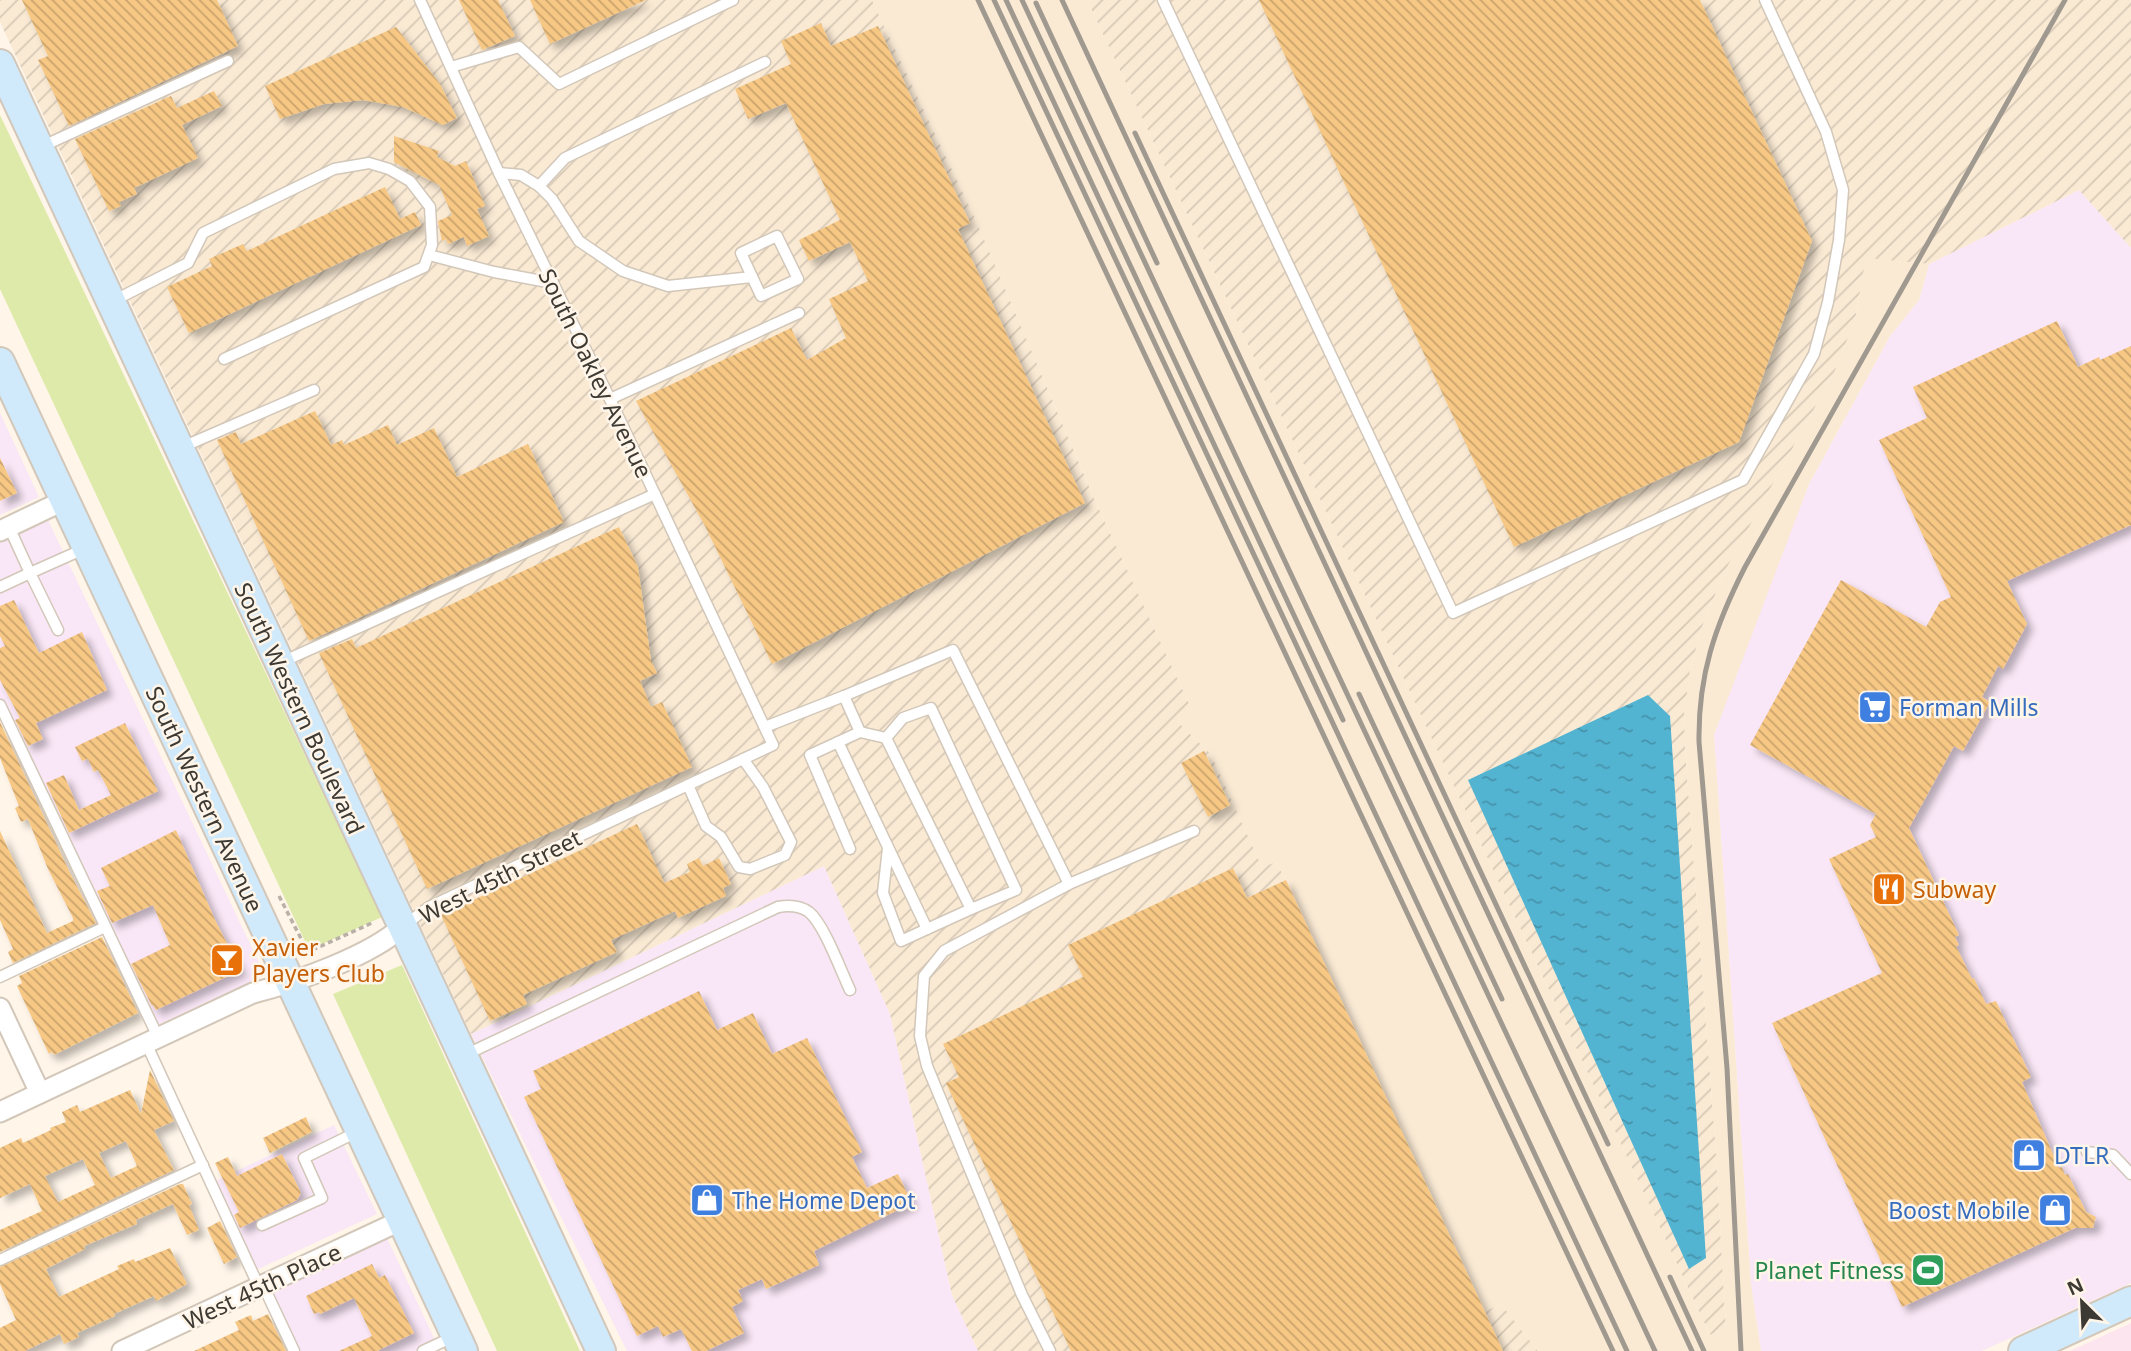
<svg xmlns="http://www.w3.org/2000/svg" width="2131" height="1351" viewBox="0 0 2131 1351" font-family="'Noto Sans',sans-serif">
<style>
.commercial{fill:#f9e6f6}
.industrial{fill:url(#industrial-furrows)}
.education{fill:#fde5f0}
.built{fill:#faead4}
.green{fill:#deeaaa}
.water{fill:url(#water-ripples)}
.building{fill:url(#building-back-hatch);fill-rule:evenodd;filter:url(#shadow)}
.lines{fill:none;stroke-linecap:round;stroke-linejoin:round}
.lane-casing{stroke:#d2c7b8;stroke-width:13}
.street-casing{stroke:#d2c7b8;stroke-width:23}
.secondary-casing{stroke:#d2c7b8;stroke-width:32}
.path{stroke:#b9b1a7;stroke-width:3.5;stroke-dasharray:5 3.5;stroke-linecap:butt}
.lane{stroke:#fff;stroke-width:10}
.street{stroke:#fff;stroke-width:19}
.secondary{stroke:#d0e9fb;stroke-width:28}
.rail{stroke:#a09990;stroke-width:5}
.labels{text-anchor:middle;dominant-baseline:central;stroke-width:5;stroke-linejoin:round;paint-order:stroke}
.street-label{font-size:23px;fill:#3d3933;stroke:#fff5e9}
.shop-label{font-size:23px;fill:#366cbe;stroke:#fff5e9;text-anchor:start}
.food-label{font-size:23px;fill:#c56008;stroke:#fff5e9;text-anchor:start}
.leisure-label{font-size:23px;fill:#27864d;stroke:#fff5e9;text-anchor:end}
</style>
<defs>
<pattern id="industrial-furrows" width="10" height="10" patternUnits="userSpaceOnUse" patternTransform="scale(1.75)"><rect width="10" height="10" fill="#faead4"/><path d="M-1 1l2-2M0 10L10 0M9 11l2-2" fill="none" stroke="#d7c9b6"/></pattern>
<pattern id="water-ripples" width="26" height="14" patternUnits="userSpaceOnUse" patternTransform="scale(1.75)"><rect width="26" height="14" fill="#53b4d2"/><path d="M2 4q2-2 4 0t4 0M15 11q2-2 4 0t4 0" fill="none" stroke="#4693ab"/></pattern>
<pattern id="building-back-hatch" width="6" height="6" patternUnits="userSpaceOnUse" patternTransform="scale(1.75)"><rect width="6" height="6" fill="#f7c784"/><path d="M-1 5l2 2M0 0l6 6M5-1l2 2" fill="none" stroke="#c9a36d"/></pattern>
<filter id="shadow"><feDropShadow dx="6" dy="6" stdDeviation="3.5" flood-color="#0004"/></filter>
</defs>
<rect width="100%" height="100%" fill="#fff5e9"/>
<g class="commercial">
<path d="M2079,190L2131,248V1283L1982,1351H1761L1751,1285L1714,735L1769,583L1809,484L1890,336L1919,300L1929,264Z"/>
<path d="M0,413L39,497L0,515Z"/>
<path d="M48,520L265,975L153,1027L0,705V542Z"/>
<path d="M824,866L890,1014L952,1295L978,1351H627L471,1034Z"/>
<path d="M334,1125L377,1214L252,1272L211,1183Z"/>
<path d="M387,1238L440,1351H294L267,1294Z"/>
</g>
<g class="industrial">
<path d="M0,0H872L976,220L1094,498L1193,712L1177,721L1211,754L1262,867L1276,862L1286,880L1484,1310L1502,1305L1538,1351H978L952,1295L890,1014L824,866L471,1034L0,22Z"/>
<path d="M1087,0H2131V248L2079,190L1929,264L1866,259L1855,320L1835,371L1725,571L1702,627L1690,671L1684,716L1686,762L1715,1139L1726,1328L1710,1335Z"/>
</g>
<path class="education" d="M2131,1323V1351H2070Z"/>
<path class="built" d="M872,0H1087L1710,1335L1726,1327L1715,1139L1686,762L1684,716L1690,671L1702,627L1725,571L1835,371L1855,320L1866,258L1929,264L1919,300L1890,336L1809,484L1714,735L1751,1285L1761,1351H1538L1502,1305L1484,1311L1286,880L1276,862L1262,867L1211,754L1177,721L1193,712L1094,498L976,220Z"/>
<g class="green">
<path d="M0,115L382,917L309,950L0,289Z"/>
<path d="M402,965L580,1351H497L333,994Z"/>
</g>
<path class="water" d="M1648,695L1670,716L1706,1258L1689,1269L1468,780Z"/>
<g class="building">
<path d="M22,0H217L238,46L69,126L38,60L48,56Z"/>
<path d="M459,0H498L515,36L482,50Z"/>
<path d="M530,0H646L550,44Z"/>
<path d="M1259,0H1700L1812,241L1739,442L1514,547Z"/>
<path d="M821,23L831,46L878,26L970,223L958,229L1085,503L772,664L705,526L636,401L791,328L807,360L846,338L829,299L868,281L850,242L809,261L799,240L840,220L786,103L748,119L735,89L791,64L781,41Z"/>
<path d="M396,27L440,84L457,118L443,125L403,107L363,100L324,104L280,119L265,86Z"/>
<path d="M214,91L222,106L182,125L198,158L134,188L137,194L119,202L121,206L109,211L75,139L171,96L177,108Z"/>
<path d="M394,136L439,151L437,157L455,166L466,161L485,206L477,209L489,236L467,246L464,237L448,244L446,239L442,241L438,221L452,215L439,185L394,162Z"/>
<path d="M385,187L400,219L415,212L421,225L189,333L167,287L212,266L209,259L243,244L247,251Z"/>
<path d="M2057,321L2078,367L2099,357L2100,360L2131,346V525L2007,581L2027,624L2003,669L1998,666L1982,697L1990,702L1963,751L1954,746L1909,828L1959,935L1955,937L1959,945L1956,946L1972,979L1974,978L1986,1004L1996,1001L2031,1077L2022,1082L2059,1168L2062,1167L2065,1175L2068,1174L2086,1212L2096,1217L2093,1228H2075L1902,1307L1772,1023L1882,973L1829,859L1876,837L1870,825L1876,814L1750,745L1841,580L1926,627L1940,602L1951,597L1879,440L1927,418L1913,387Z"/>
<path d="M315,411L331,445L342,440L344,445L388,425L397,445L434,428L457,477L528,444L564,522L309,641L217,440L236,432L241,444Z"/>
<path d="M0,458L17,493L0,501Z"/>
<path d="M619,527L638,567L651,661L657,673L640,681L651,707L662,702L692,767L427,889L319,653L352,639L356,648Z"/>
<path d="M14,600L39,653L82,632L107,690L36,723L43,739L28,746L15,720L20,718L0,680V648L5,646L0,636V606Z"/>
<path d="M0,722L70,873L96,923L13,963L8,952L13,949L0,920V831L47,933L73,921V918L48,869L28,819L21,822L15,808L19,806L0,758Z"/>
<path d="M125,723L158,791L69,833L46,783L64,775L79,810L111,795L98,770L94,772L88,759L82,761L75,747Z"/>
<path d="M1204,751L1230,805L1208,817L1181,763Z"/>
<path d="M637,824L664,883L690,872L687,864L699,858L703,866L719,858L731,884L723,888L726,896L678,918L675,911L611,940L617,952L523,995L527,1004L490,1021L441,915Z"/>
<path d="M176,830L216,922L241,970L156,1010L153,1005L152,1006L131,964L170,945L153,905L112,923L97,891L110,886L101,868Z"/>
<path d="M1233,868L1247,898L1286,880L1503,1351H1071L946,1083L959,1077L943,1044L1083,977L1068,945Z"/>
<path d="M102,937L138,1013L54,1055L52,1052L49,1054L17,986L22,983L19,976Z"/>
<path d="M699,991L717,1030L753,1013L772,1054L807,1038L862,1152L852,1157L867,1188L898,1174L912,1203L814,1251L819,1265L766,1289L762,1279L738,1290L743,1301L732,1307L744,1333L706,1351H692L681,1329L663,1337L658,1326L637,1336L524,1097L541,1089L533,1071Z"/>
<path d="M150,1070L174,1121L154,1130L174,1170L0,1252V1230L42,1211L30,1184L0,1198V1148L21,1138L23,1143L51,1130L50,1128L66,1122L62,1112L77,1105L80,1112L130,1090L141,1114ZM126,1141L137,1166L111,1178L99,1153ZM83,1159L95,1185L58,1202L45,1176Z"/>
<path d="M306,1117L312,1132L270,1153L263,1138Z"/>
<path d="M282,1154L301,1193L297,1200L240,1228L234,1215L239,1212L215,1163L228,1157L237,1176Z"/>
<path d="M180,1184H183L192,1204L189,1205L199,1230L187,1235L173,1204L136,1220L137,1224L84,1246L85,1249L46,1269L59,1297L119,1269L117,1266L134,1259L135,1262L170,1248L187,1284L156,1301L154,1296L114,1314L115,1316L77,1333L79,1337L64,1344L60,1334L25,1351H0V1328L16,1320L0,1284V1267Z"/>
<path d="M220,1221L237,1257L224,1264L207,1228Z"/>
<path d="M372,1264L379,1278L385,1275L414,1333L377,1351H339L372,1336L354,1298L320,1314L319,1312L314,1314L306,1296Z"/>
<path d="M268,1314L286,1351H194L239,1330L235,1322L251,1315L253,1321Z"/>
</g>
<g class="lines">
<g class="lane-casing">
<g id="lane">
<path d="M1163,0L1453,613L1743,480L1814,354L1828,302L1839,240L1843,190L1826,132L1765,0"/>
<path d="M451,67L519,47L559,84L733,0"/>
<path d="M43,146L228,61"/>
<path d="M499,173L521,175L539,186L565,158L765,62"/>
<path d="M539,186L552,199L579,241L623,271L668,286L752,277"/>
<path d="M777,236L798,279L761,296L741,253Z"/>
<path d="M429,255L494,272L553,283"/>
<path d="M115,300L188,263L203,233L334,169L369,163L389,169L410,181L430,207L432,245L424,267L224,359"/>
<path d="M610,399L799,313"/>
<path d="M180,448L314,390"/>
<path d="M9,527L30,573L86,548"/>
<path d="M0,587L30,573L58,630"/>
<path d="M282,662L655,494"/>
<path d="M844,696L953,650L1069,884"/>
<path d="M0,705L158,1037"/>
<path d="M765,727L844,696L860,732L810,755L850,849"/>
<path d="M860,732L886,738L971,909L927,929"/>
<path d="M886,738L903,718L931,708L1016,890L971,909"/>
<path d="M838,742L927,929L901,941L883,893L888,848"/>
<path d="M688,785L706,826L721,837L739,867L750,869L785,855L791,842L763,787L743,759"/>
<path d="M406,924L429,907L773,745L610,399L499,173L420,0"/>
<path d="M0,977L105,927"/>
<path d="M146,1043L259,1287"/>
<path d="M467,1054L778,907C789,905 799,905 809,912C824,924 841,971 850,990"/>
<path d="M2087,1152L2113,1155L2131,1174"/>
<path d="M262,1225L322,1198L304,1158L357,1132"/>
<path d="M0,1260L203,1165"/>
<path d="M263,1285L294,1351"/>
<path d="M423,1351L455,1336"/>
<path d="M1050,1351L1022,1295L927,1066L920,1036L924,976L944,951L1069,884L1194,831"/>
</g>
</g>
<g class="street-casing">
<g id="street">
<path d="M0,531L65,500"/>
<path d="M0,1008L40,1093"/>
<path d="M0,1112L253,993C296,982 371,956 403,926"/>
<path d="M122,1351L402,1220"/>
</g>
</g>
<g class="secondary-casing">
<g id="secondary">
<path d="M0,64L601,1351"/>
<path d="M0,362L463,1351"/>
<path d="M2023,1351L2131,1301"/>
</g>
</g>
<path class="path" d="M279,896L308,952L374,922"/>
<use href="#lane" class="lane"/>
<use href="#street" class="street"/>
<use href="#secondary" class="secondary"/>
<g class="rail">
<path d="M978,0L1613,1351"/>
<path d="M994,0L1627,1351"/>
<path d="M1006,0L1343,720"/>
<path d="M1022,0L1655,1351"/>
<path d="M1062,0L1692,1351"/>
<path d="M1036,3L1157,263"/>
<path d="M1135,133L1608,1144"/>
<path d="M1359,694L1502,999"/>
<path d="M1670,1277L1704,1351"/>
<path d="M1741,1351L1727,1068L1699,742C1698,675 1715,626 1745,567L2065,0"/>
</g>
</g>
<defs>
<g id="supermarket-square" transform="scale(1.75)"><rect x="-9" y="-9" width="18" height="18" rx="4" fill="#3f7fe0" stroke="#fff5e9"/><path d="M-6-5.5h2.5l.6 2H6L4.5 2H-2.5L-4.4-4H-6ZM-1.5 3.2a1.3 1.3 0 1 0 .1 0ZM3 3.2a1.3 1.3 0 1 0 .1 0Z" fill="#fff"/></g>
<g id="restaurant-square" transform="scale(1.75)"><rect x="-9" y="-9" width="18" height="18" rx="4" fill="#e8710a" stroke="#fff5e9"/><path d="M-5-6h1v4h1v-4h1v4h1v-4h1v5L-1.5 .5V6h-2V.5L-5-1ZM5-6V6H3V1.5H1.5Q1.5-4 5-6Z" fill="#fff"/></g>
<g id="bar-square" transform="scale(1.75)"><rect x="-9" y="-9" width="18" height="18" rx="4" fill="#e8710a" stroke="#fff5e9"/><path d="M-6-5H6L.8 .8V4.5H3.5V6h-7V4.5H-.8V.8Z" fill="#fff"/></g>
<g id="shop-square" transform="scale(1.75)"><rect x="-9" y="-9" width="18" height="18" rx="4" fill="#3f7fe0" stroke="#fff5e9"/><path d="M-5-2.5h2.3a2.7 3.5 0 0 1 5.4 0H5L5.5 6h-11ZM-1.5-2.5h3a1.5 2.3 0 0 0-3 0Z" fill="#fff"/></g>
<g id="stadium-square" transform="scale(1.75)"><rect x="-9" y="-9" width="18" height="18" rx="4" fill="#2e9e5b" stroke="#fff5e9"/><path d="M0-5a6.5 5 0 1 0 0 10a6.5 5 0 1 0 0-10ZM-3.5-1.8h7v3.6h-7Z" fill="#fff"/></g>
</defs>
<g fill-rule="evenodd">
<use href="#supermarket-square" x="1875" y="707"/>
<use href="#restaurant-square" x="1889" y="889"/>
<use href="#bar-square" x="227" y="960"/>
<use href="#shop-square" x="2029" y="1155"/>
<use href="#shop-square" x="707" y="1200"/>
<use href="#shop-square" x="2055" y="1210"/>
<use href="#stadium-square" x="1928" y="1270"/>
</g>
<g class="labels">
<g class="street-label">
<text transform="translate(596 373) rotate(64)">South Oakley Avenue</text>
<text transform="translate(300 708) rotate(65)">South Western Boulevard</text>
<text transform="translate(205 799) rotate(65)">South Western Avenue</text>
<text transform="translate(500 876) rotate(-27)">West 45th Street</text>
<text transform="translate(262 1286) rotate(-25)">West 45th Place</text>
</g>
<g class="shop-label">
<text x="1899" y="707">Forman Mills</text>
<text x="2054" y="1155">DTLR</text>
<text x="732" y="1200">The Home Depot</text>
<text x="2030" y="1210" text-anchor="end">Boost Mobile</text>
</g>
<g class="food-label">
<text x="1913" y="889">Subway</text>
<text x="252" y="947">Xavier<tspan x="252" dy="26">Players Club</tspan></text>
</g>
<g class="leisure-label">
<text x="1904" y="1270">Planet Fitness</text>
</g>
</g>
<g transform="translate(2082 1302) rotate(336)" stroke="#fff5e9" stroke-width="5" paint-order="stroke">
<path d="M0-5L12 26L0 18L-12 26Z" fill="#3d3933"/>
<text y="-10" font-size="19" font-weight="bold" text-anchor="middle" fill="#3d3933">N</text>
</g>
</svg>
